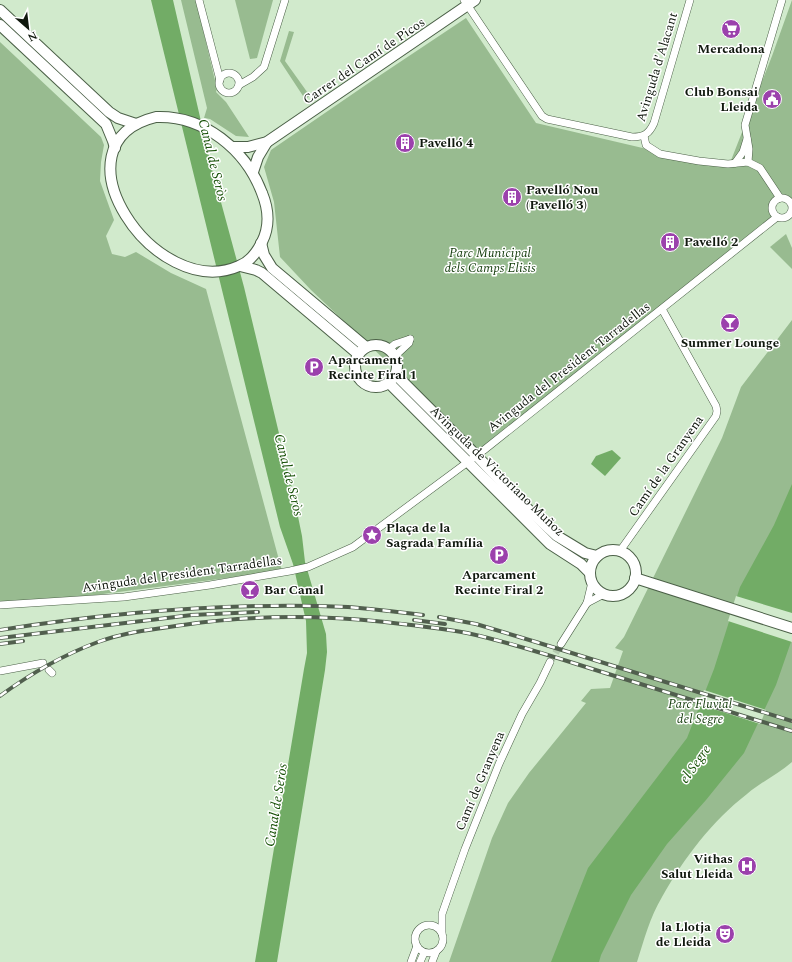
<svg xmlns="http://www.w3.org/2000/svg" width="792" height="962" viewBox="0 0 792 962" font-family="Spectral,serif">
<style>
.green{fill:#98bb90}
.water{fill:#72ac66}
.pier{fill:#d1eacc}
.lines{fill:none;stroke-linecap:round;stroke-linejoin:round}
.street-tunnel{stroke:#b4cab0;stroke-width:7;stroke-dasharray:7 3.5;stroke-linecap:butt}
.street-casing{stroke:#4b6047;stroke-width:8}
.secondary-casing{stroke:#4b6047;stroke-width:12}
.street{stroke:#fff;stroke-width:7}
.secondary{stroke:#fff;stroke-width:10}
.rail-casing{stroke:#515f4e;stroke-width:4}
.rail{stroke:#fff;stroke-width:2.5;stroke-dasharray:8;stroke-linecap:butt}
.labels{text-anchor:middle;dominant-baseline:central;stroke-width:3;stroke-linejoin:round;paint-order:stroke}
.poi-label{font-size:13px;font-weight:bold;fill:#10180e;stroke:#fff;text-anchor:start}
.street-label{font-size:13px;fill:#10180e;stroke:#fff}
.park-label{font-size:13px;font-style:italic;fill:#194111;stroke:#fff}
.water-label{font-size:14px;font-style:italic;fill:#134e03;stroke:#fff}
</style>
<rect width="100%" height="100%" fill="#d1eacc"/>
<g class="green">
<path d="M181,0H196L217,89L216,92L226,102L249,137L236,136L210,119L204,118L207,108Z"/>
<path d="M235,0H273L257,58L250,59Z"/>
<path d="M792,0V214H790L792,207L789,201L782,198C773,200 769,207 774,215L477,456L385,360L311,290L280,257L274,202L264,167L271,150L373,80L466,18L536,123L728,168L772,56Z"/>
<path d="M289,31L294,32L285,61L310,96L305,99L280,61Z"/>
<path d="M0,42L101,137L104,145L101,162L100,181L114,220L106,236L112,254L125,257L136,252L171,273L206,289L282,571L72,598L0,603Z"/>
<path d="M786,234L792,248V269L770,247Z"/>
<path d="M792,320V762C778,774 761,782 747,794C712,821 684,858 662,897C650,917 644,940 637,962H449L492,838L508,803L529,773L586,703L581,701L591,689L610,688L623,651L615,648L624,637L722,438L741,387Z"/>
</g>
<g class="water">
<path d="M151,0H173L212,169L244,287L293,492L302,536L305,562L326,634L327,652L325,670L277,962H255L304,669L307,653L306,621L293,564L280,527Z"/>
<path d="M612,450L621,458L605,476L591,464L596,456Z"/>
<path d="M792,484V639L776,685L744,753L706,800L667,844L631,895L601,955L599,962H551L588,868L687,738L714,669L740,587L774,525Z"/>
</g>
<g class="pier">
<path d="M736,596L792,613V642L728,621Z"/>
<path d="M704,690L766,710L760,724L698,704Z"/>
</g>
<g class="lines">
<path class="street-tunnel" d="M550,662L561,644"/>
<g class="street-casing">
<g id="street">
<path d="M199,0L220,80"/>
<path d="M464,0L542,116L547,119L632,137C644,137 649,134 654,123L690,0"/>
<circle cx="229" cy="83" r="10"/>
<path d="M239,85L253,77L264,67L285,0"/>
<path d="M644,136L646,145L660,154L699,161L728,164L748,162L760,168L780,198"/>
<path d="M748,162L749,149L745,125L782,0"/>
<path d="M735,163L743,152L747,139"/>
<circle cx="782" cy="208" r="10"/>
<path d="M389,349L395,344L410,339"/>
<path d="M395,356L409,343L410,339"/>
<path d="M620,551L716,416L717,411L716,406L662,309"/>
<path d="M587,603L604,594"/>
<path d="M0,605L124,597L210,585L290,571L308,567L353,547L484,450L777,217"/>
<path d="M561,644L587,603L592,582"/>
<path d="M49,670L52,673"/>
<path d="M0,671L43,663"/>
<circle cx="429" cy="939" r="14"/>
<path d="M442,933V914L449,894L465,849L499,764L522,714L540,683L550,662"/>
<path d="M411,962L417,946"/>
<path d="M420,962L424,953"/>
<path d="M432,962L436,952"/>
</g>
</g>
<g class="secondary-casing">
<g id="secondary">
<path d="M0,10L109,112L118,118L136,124"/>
<path d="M0,25L106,124L113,141L115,148"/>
<path d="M156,117C204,115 246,150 262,193C269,210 270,226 262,242C257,252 250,262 239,266C155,303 48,143 156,117Z"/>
<path d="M233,147H248L267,142L475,0"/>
<path d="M253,172L258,157L267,142"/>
<path d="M261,243L264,255L272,268L366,347"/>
<path d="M240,266L256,270L262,273L358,354"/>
<circle cx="376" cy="366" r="21"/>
<path d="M396,375L477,456L518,500L557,536L585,553L597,556"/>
<path d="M389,383L550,544L581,564L590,573"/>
<circle cx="613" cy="573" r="23"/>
<path d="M635,578L792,628"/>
</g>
</g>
<use href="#street" class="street"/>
<use href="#secondary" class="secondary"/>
<g class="rail-casing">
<g id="rail">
<path d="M439,617L476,624L536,642L792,721"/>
<path d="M414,620L445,624"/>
<path d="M0,630C115,612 231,602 348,607C373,609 398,612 423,615"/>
<path d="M0,638L192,615L258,612"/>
<path d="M0,644L23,641"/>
<path d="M0,696C30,674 63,655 98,642C125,632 154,629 183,625C250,615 317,615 385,622C412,625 440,628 467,633C513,643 557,658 602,672C666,692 729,712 792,731"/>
</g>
</g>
<use href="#rail" class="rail"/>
</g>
<defs>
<g id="supermarket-disc" transform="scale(1)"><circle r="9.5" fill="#9b41ac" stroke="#fff"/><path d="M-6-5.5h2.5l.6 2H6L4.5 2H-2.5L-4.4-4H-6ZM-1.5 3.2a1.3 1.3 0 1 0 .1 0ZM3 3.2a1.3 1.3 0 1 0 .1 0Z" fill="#fff"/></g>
<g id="civic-disc" transform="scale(1)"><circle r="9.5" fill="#9b41ac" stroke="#fff"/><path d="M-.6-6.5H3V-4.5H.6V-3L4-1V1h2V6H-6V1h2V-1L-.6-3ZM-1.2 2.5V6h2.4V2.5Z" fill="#fff"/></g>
<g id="building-disc" transform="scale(1)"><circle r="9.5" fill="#9b41ac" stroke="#fff"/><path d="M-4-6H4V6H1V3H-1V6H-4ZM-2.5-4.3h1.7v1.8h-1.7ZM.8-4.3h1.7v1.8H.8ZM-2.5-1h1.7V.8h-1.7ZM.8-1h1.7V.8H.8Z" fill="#fff"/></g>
<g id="bar-disc" transform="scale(1)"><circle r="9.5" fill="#9b41ac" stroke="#fff"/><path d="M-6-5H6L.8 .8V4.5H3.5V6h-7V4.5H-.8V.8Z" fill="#fff"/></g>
<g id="parking-disc" transform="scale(1)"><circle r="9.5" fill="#9b41ac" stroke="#fff"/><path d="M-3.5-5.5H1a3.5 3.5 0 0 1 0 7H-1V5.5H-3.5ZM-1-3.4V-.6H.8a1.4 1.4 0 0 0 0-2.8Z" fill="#fff"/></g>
<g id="sight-disc" transform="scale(1)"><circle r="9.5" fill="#9b41ac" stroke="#fff"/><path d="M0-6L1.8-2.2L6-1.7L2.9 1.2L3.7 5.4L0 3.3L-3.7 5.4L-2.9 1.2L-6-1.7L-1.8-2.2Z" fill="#fff"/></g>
<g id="hospital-disc" transform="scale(1)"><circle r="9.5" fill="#9b41ac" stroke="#fff"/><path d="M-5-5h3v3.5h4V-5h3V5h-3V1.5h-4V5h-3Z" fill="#fff"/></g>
<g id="theatre-disc" transform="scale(1)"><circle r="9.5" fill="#9b41ac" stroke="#fff"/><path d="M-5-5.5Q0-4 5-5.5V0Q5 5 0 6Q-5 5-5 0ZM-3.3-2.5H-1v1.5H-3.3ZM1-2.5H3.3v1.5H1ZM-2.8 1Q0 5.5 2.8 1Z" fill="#fff"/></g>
</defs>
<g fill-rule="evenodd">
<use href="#supermarket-disc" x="731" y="29"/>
<use href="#civic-disc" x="772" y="99"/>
<use href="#building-disc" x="405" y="143"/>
<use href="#building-disc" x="512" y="197"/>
<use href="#building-disc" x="670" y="242"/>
<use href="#bar-disc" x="730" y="323"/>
<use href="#parking-disc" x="314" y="367"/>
<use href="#sight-disc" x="372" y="535"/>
<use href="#parking-disc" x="499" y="555"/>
<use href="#bar-disc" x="250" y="590"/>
<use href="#hospital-disc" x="747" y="866"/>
<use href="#theatre-disc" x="725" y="934"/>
</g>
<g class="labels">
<g class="poi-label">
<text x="731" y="49" text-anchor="middle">Mercadona</text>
<text x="758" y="92" text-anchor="end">Club Bonsai<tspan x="758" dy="15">Lleida</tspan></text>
<text x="419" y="143">Pavelló 4</text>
<text x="526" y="190">Pavelló Nou<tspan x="526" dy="15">(Pavelló 3)</tspan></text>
<text x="684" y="242">Pavelló 2</text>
<text x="730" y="343" text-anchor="middle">Summer Lounge</text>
<text x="328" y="360">Aparcament<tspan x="328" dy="15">Recinte Firal 1</tspan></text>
<text x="386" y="528">Plaça de la<tspan x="386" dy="15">Sagrada Família</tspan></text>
<text x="499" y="575" text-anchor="middle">Aparcament<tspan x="499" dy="15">Recinte Firal 2</tspan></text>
<text x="264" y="590">Bar Canal</text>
<text x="733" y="859" text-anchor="end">Vithas<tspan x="733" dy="15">Salut Lleida</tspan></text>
<text x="711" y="927" text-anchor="end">la Llotja<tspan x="711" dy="15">de Lleida</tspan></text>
</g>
<g class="street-label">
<text transform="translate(364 61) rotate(-34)">Carrer del Camí de Picos</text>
<text transform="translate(657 67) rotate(-73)">Avinguda d'Alacant</text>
<text transform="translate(569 367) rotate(-38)">Avinguda del President Tarradellas</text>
<text transform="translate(666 466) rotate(-55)">Camí de la Granyena</text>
<text transform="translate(497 471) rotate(44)">Avinguda de Victoriano Muñoz</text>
<text transform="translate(182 574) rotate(-8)">Avinguda del President Tarradellas</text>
<text transform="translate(480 781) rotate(-67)">Camí de Granyena</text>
</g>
<g class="park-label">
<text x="490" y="253">Parc Municipal<tspan x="490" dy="15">dels Camps Elisis</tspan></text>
<text x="700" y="704">Parc Fluvial<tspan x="700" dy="15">del Segre</tspan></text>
</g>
<g class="water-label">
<text transform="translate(213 160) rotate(76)">Canal de Seròs</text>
<text transform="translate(289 475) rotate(76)">Canal de Seròs</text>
<text transform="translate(695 764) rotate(-55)">el Segre</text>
<text transform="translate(276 805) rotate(-81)">Canal de Seròs</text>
</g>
</g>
<g transform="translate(28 28) rotate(152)" stroke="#ffffff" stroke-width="3" paint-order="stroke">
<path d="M0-3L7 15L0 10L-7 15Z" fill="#10180e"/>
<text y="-6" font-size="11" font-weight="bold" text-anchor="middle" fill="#10180e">N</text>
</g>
</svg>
